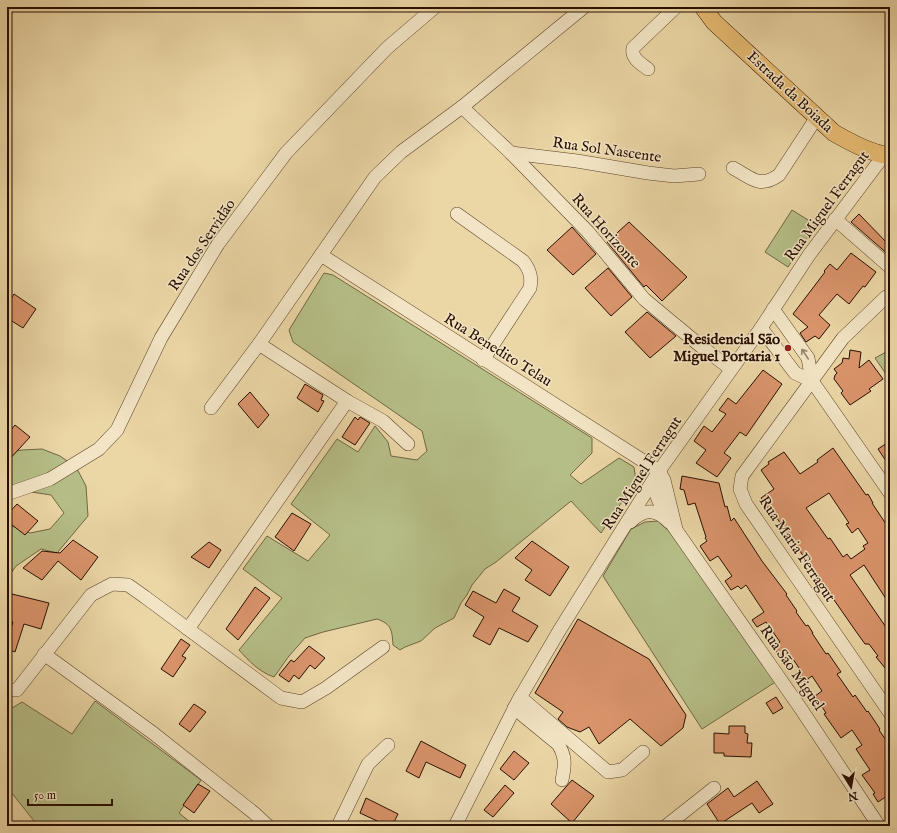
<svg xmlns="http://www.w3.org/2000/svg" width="897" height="833" viewBox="0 0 897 833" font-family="'IM FELL English',serif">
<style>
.green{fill:#b6be87;stroke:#6f6644}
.building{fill:#da946b;stroke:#280e00;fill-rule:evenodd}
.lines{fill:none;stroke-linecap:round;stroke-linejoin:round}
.minor-casing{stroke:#594029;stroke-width:14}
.major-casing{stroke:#280e00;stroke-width:18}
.minor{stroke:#f2e4c4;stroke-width:13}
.major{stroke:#e6bb72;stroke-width:17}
.oneway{stroke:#97846c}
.poi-dot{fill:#8f2418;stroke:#f2e4c4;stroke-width:1.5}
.labels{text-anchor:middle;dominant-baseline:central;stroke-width:3;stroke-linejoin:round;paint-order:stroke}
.street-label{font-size:15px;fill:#280e00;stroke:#f2e4c4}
.poi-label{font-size:15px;font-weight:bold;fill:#280e00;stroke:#f2e4c4;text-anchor:end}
</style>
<rect width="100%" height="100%" fill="#ebd6a5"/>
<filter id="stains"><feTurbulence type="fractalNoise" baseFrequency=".005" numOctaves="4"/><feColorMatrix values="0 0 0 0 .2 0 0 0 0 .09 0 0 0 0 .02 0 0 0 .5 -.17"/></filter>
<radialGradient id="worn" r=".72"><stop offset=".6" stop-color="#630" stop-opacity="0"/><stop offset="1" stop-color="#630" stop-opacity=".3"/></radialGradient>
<g class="green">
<path d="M792,210L816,225L788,267L765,252Z"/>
<path d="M324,273L333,275L592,438V453L570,475L581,484L619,458L634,467L636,481L601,533L571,501L496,562L485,569L472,585L467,595L461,603L454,618L435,628L421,641L405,647L400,650L393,645C392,631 392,624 377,619L323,632L305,638L289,656L274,677C259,672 249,661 239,650L282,598L243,569L267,536L308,561L330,535L291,504L337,439L358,452L375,426L388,442L391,456L417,460L427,451L422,431L293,342L289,330Z"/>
<path d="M890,350V380L875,358Z"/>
<path d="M42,449L60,456L76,467L86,486L88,516L57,553L41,549L16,566L7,579V526H12L30,533L50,529L64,513L51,495L12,489L7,475V452L22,450Z"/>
<path d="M658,521L669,531L777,681L702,729L603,576L631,529L645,522Z"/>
<path d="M95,701L201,780L179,813L195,826H38L7,787V711L22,702L72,734Z"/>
</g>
<g class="building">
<path d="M859,214L890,246V256L851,222Z"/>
<path d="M629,222L687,277L662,301L646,285L644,287L607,242Z"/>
<path d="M572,227L596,254L573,275L547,250Z"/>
<path d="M851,253L876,272L865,287L863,286L849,304L837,294L819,315L830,325L819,339L815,336L806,342L800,333L808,327L793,314L825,272L824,271L830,264L837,270Z"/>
<path d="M608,268L632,297L611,316L585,288Z"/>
<path d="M14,294L36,309L23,328L7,318V305Z"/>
<path d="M647,312L676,336L650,358L625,332Z"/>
<path d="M850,350L861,352L859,368L869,360L883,379L869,389L871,391L850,405L841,393L843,391L834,379L835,375L837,373L834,369L842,363L843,358L849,359Z"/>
<path d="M763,370L782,384L746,436L740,432L724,453L731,458L717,477L696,463L706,450L694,441L704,426L712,432L726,414L719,410L728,398L736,404Z"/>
<path d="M305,384L323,395L321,400L324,401L318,412L297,398Z"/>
<path d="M250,392L269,415L258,428L238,404Z"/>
<path d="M355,417L358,420L360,417L370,423L355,445L342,437Z"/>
<path d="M15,425L30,437L7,462V435Z"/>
<path d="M890,441V467L878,449Z"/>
<path d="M833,448L866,495L868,494L873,503H872L890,530V605L864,565L850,575L890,633V674L876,657L878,656L869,644H865L855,630L774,514L773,515L761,498L774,489L761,470L769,464L768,462L784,452L800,474L818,462L817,460ZM829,493L849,523L846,524L852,533L858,528L868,543L863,546L865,549L851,559L847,554L843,557L830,538L828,539L806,508Z"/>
<path d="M682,476L719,483L725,507L727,506L731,521L734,518L762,561L787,594L786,595L797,611L796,612L806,626L808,625L813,633H812L826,654L828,653L841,672L837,674L853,697L855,695L867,712L868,711L880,729L879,730L890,746V794L878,802L873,794L875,793L862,775L870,770L856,749L862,745L852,730L841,738L824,714L826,713L815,696L822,691L812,676L804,682L798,673L801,671L787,650L779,656L773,646L780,642L766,622L757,627L752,620L764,612L746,585L741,589L738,586L731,590L725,581L732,576L718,556L710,561L700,546L707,541L705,538L706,537L695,503L688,505L684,490L680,489Z"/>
<path d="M17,504L38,521L25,535L7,521V515Z"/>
<path d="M292,513L311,524L294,551L275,537Z"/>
<path d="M73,540L98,557L81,580L58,561L42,580L23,568L42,551L60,553Z"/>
<path d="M532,541L569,567L550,596L525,580L532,570L515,558Z"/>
<path d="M209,542L221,550L209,568L191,557Z"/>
<path d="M255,587L270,598L238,640L226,629Z"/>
<path d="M504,589L520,598L512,611L538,626L528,642L499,628L490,645L473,636L484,617L465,605L473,591L496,603Z"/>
<path d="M12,594L49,603L41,629L24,624L15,652L7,649V641L13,622L7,620V611Z"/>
<path d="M578,619L649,659L686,715L683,728L661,746L630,719L599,744L589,727L580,732L567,727L558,719L563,712L535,693Z"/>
<path d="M181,639L190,645L182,656L186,658L173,677L161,669Z"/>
<path d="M309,646L325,658L315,669L310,665L299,679L294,675L289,682L279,675L291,660L294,662Z"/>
<path d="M776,697L783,708L773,714L766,703Z"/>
<path d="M194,704L206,712L190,732L179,724Z"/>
<path d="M729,726H745V733L748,734L747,743H752L751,757L724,756V753H714V733L729,734Z"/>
<path d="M421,741L466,765L460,778L426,762L419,778L406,771Z"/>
<path d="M514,751L529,763L514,780L500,769Z"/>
<path d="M572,780L594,796L572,823L551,804Z"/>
<path d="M757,781L773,804L759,813L752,803L720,824L707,804L728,788L734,797Z"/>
<path d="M198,784L210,791L194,813L183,805Z"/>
<path d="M505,785L514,793L493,817L484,810Z"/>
<path d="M366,798L398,814L392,826H388L360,813Z"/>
</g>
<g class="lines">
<g class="minor-casing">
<g id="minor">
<path d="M648,69C640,63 631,58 633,48L676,7"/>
<path d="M462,107L511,153L588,232L644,299L703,348L731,369"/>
<path d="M511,153L577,161L648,173L674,176L699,174"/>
<path d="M733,168C752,178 759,189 779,175L817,117"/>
<path d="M457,214L523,261C530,270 532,277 530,288L483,360"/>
<path d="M835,219L890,267"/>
<path d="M321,255L659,471L664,480L676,529"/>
<path d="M886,297L843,338L742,476L740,489L746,504L890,713"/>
<path d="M773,309L808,358L812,381L890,493"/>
<path d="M761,328L795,373L812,381"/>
<path d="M259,344L347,401L383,421L408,444"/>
<path d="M211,408L259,344L375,177L401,152L462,107L584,7"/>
<path d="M652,483L658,499L667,517L801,709L879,826"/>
<path d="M7,494L50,479L99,449L117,430L161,338L218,244L286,153L387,48L435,7"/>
<path d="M630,522C644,509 655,508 669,522"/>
<path d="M188,629L347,401"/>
<path d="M44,654L153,733L254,813L268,826"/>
<path d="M7,690H17L91,595L112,584L128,585L145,597L281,698L302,702L326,688L383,647"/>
<path d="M520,697L608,772L622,770L643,752"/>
<path d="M514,708L558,744C566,756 565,766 562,780"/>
<path d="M338,826L368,764L388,745"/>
<path d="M455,826L518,701L559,631L659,471L761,328L809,255L884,155"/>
<path d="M666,826L714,788"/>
</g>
</g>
<g class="major-casing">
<path id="major" d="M703,7L714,22L834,133C852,143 870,153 890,156"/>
</g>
<use href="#minor" class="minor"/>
<use href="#major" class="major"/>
</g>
<defs><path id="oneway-shaft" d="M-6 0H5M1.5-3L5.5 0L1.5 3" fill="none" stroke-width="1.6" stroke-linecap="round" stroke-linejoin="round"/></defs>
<use class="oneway" href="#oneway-shaft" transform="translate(805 354) rotate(-123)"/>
<circle class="poi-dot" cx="788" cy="348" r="4"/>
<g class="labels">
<g class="street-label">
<text transform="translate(790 92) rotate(43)">Estrada da Boiada</text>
<text transform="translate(607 150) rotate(8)">Rua Sol Nascente</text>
<text transform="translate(827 206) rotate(-54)">Rua Miguel Ferragut</text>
<text transform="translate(606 231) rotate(48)">Rua Horizonte</text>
<text transform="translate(202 245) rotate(-56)">Rua dos Servidão</text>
<text transform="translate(498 350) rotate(32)">Rua Benedito Telau</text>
<text transform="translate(642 473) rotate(-57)">Rua Miguel Ferragut</text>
<text transform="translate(797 549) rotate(56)">Rua Maria Ferragut</text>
<text transform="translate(792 668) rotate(55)">Rua São Miguel</text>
</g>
<g class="poi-label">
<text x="780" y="339">Residencial São<tspan x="780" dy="17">Miguel Portaria 1</tspan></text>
</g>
</g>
<rect width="897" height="833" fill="none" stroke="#ebd6a5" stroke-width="24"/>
<rect x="8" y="8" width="881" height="817" fill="none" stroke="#280e00" stroke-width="2"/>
<rect x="12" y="12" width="873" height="809" fill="none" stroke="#280e00"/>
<g transform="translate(851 787) rotate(169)" stroke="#f2e4c4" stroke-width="3" paint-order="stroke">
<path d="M0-3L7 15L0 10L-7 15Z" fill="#280e00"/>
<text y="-6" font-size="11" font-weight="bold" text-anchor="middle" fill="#280e00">N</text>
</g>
<path d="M28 799v6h84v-6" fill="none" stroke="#280e00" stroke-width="2"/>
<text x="34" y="799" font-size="12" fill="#280e00" stroke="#f2e4c4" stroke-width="3" paint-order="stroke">50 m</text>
<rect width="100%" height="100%" filter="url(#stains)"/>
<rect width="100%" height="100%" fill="url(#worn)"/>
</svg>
